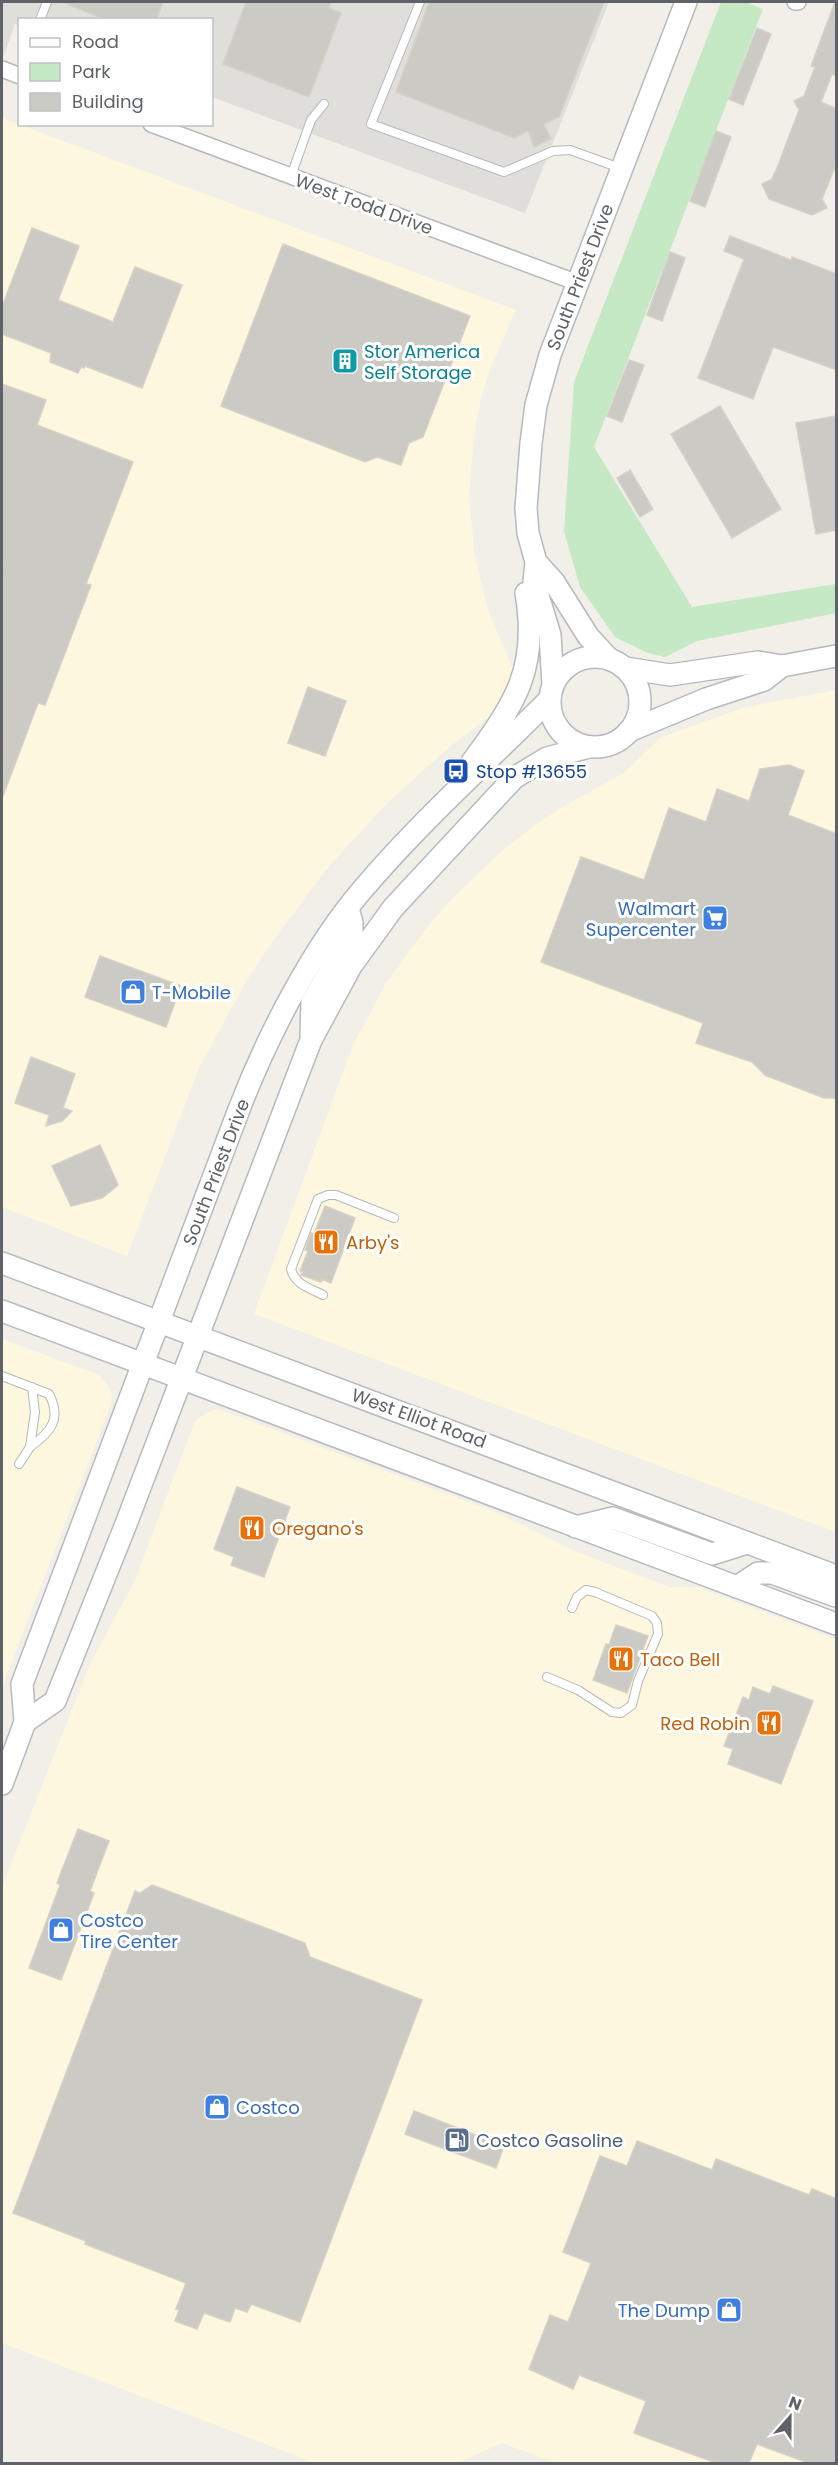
<svg xmlns="http://www.w3.org/2000/svg" width="838" height="2465" viewBox="0 0 838 2465" font-family="Poppins,sans-serif">
<style>
.commercial{fill:#fef7e0}
.industrial{fill:#e0deda}
.green{fill:#c5e8c5}
.building{fill:#cccac5;stroke:#d6d1c6;stroke-width:1.5}
.lines{fill:none;stroke-linecap:round;stroke-linejoin:round}
.lane-casing{stroke:#b5b8bc;stroke-width:10}
.street-casing{stroke:#b5b8bc;stroke-width:18}
.secondary-casing{stroke:#b6babf;stroke-width:24}
.lane{stroke:#fff;stroke-width:8}
.street{stroke:#fff;stroke-width:15}
.secondary{stroke:#fff;stroke-width:21}
.labels{text-anchor:middle;dominant-baseline:central;stroke-width:6;stroke-linejoin:round;paint-order:stroke}
.street-label{font-size:18px;fill:#5f6368;stroke:#fff}
.culture-label{font-size:18px;fill:#0d838f;stroke:#fff;text-anchor:start}
.transit-label{font-size:18px;fill:#164399;stroke:#fff;text-anchor:start}
.shop-label{font-size:18px;fill:#366cbe;stroke:#fff;text-anchor:start}
.food-label{font-size:18px;fill:#c56008;stroke:#fff;text-anchor:start}
.service-label{font-size:18px;fill:#4e5e75;stroke:#fff;text-anchor:start}
</style>
<rect width="100%" height="100%" fill="#f1efe8"/>
<g class="commercial">
<path d="M2,118L516,310L491,367L481,398L475,429L469,492L474,552L488,610L511,664L525,690L453,744L386,804L325,871L270,945L244,985L199,1068L127,1256L2,1207Z"/>
<path d="M836,690V1532L254,1314L353,1045L386,983L428,926L451,900L503,850L531,828L561,808L624,773L661,737L746,707Z"/>
<path d="M2,1339L99,1375L108,1385L112,1395L110,1407L2,1687Z"/>
<path d="M218,1409L496,1512L577,1552L669,1587H697L836,1639V2463H557L502,2443L458,2463H315L2,2343V1887L90,1664L135,1580L190,1434L197,1419L208,1412Z"/>
</g>
<path class="industrial" d="M2,2H609L525,213L212,97V20H20L19,26L15,24L2,61Z"/>
<path class="green" d="M721,2H745L763,9L594,447L692,607L836,584V613L697,641L665,657L648,653L615,637L580,587L564,531L574,382Z"/>
<g class="building">
<path d="M62,2H163L156,20H106Z"/>
<path d="M246,2H331L329,8L341,13L309,97L223,64Z"/>
<path d="M429,2H604L559,117L544,124L551,139L534,147L528,131L514,138L396,92Z"/>
<path d="M835,2L837,76L832,74L821,102L837,109V162L822,199L827,208L812,215L769,199L762,184L772,179L777,168L799,110L794,101L804,96L815,67L811,66Z"/>
<path d="M757,28L771,34L743,105L729,99Z"/>
<path d="M716,131L731,137L705,207L690,201Z"/>
<path d="M32,228L79,246L58,300L113,322L135,267L182,285L142,388L85,366L84,368L81,367L78,373L50,362L51,353L2,334V307Z"/>
<path d="M730,236L791,260L792,257L837,274V370L773,347L753,399L698,378L744,259L724,251Z"/>
<path d="M283,244L470,316L423,437L409,443L401,465L377,457L365,462L221,406Z"/>
<path d="M670,252L685,258L662,321L647,315Z"/>
<path d="M629,360L644,365L622,422L607,416Z"/>
<path d="M2,384L46,400L37,425L133,462L86,584L91,585L45,705L38,703L3,796Z"/>
<path d="M720,406L781,509L732,538L671,434Z"/>
<path d="M837,416V530L816,534L796,423Z"/>
<path d="M630,470L653,509L640,517L617,478Z"/>
<path d="M308,687L346,701L325,756L288,743Z"/>
<path d="M789,765L804,771L788,815L837,834V1098H824L765,1075L752,1062L696,1043L703,1023L541,962L581,857L644,880L669,808L706,822L717,789L749,801L760,769Z"/>
<path d="M100,956L181,986L166,1027L85,997Z"/>
<path d="M31,1057L75,1074L63,1108L72,1111L62,1121L46,1126L49,1115L15,1103Z"/>
<path d="M100,1145L118,1185L102,1198L71,1206L52,1166Z"/>
<path d="M325,1206L355,1218L331,1283L322,1279L321,1282L301,1275L303,1271H300L308,1251L305,1250L311,1233L314,1234Z"/>
<path d="M237,1487L290,1507L264,1577L231,1565L234,1557L214,1549Z"/>
<path d="M616,1625L648,1636L627,1693L593,1680L606,1644L609,1645Z"/>
<path d="M773,1686L813,1701L781,1784L728,1764L733,1749L724,1746L743,1697L749,1700L753,1687L770,1694Z"/>
<path d="M78,1829L109,1841L90,1891L94,1893L61,1980L29,1968L60,1885L57,1883Z"/>
<path d="M152,1885L305,1943L310,1957L422,2000L300,2322L251,2304L247,2312L235,2308L230,2322L204,2313L197,2329L175,2321L179,2310L176,2309L186,2283L85,2244L86,2241L13,2213L135,1891L140,1893Z"/>
<path d="M414,2111L504,2146L496,2168L405,2134Z"/>
<path d="M637,2141L712,2170L716,2159L809,2195L812,2189L837,2199V2463H808L757,2444L749,2463H716L634,2433L646,2401L579,2375L573,2389L529,2369L550,2315L568,2322L591,2263L563,2252L600,2156L627,2166Z"/>
</g>
<g class="lines">
<g class="lane-casing">
<g id="lane">
<path d="M420,2L371,124L504,172L553,151L570,150L620,168"/>
<path d="M40,20L47,2"/>
<path d="M291,176L311,120L324,104"/>
<path d="M323,1295C310,1288 295,1285 291,1269L318,1199L328,1195H336L394,1218"/>
<path d="M2,1376L49,1394C62,1419 51,1432 30,1447"/>
<path d="M19,1464L30,1447L35,1412L32,1387"/>
<path d="M547,1677L578,1690L612,1712L621,1713L632,1705L638,1681L658,1634L657,1623L652,1616L595,1592L586,1590L577,1597L572,1608"/>
</g>
</g>
<g class="street-casing">
<g id="street">
<path d="M795,2H798"/>
<path d="M2,69L20,76"/>
<path d="M151,124L578,283"/>
</g>
</g>
<g class="secondary-casing">
<g id="secondary">
<path d="M536,562L554,582L588,636L610,660"/>
<circle cx="595" cy="702" r="45"/>
<path d="M625,668L670,675L758,662L782,666L836,656"/>
<path d="M553,685L550,635L534,582L536,562L528,533L526,508L531,443L536,405L550,355L686,2"/>
<path d="M629,731L706,699L764,680L782,666"/>
<path d="M472,762C515,703 539,669 526,593"/>
<path d="M311,1035L312,1002L352,932V922L348,909"/>
<path d="M2,1263L836,1576"/>
<path d="M2,1311L836,1624"/>
<path d="M576,1527L613,1518L712,1554L747,1543"/>
<path d="M737,1587L758,1573H772L836,1596"/>
<path d="M25,1722L55,1701L126,1524L311,1040L351,966L393,908L514,778L547,758L589,747"/>
<path d="M2,1784L25,1722L22,1684L238,1112C266,1039 312,948 363,889C420,822 487,762 549,700"/>
</g>
</g>
<use href="#lane" class="lane"/>
<use href="#street" class="street"/>
<use href="#secondary" class="secondary"/>
</g>
<defs>
<g id="building-square" transform="scale(1.35)"><rect x="-9" y="-9" width="18" height="18" rx="4" fill="#0f9aa8" stroke="#fff"/><path d="M-4-6H4V6H1V3H-1V6H-4ZM-2.5-4.3h1.7v1.8h-1.7ZM.8-4.3h1.7v1.8H.8ZM-2.5-1h1.7V.8h-1.7ZM.8-1h1.7V.8H.8Z" fill="#fff"/></g>
<g id="bus-square" transform="scale(1.35)"><rect x="-9" y="-9" width="18" height="18" rx="4" fill="#1a4fb4" stroke="#fff"/><path d="M-5-6H5V4H4V6H2V4H-2V6H-4V4H-5ZM-3.5-4V0h7V-4ZM-3.5 1.2v1.5H-2V1.2ZM2 1.2v1.5H3.5V1.2Z" fill="#fff"/></g>
<g id="supermarket-square" transform="scale(1.35)"><rect x="-9" y="-9" width="18" height="18" rx="4" fill="#3f7fe0" stroke="#fff"/><path d="M-6-5.5h2.5l.6 2H6L4.5 2H-2.5L-4.4-4H-6ZM-1.5 3.2a1.3 1.3 0 1 0 .1 0ZM3 3.2a1.3 1.3 0 1 0 .1 0Z" fill="#fff"/></g>
<g id="shop-square" transform="scale(1.35)"><rect x="-9" y="-9" width="18" height="18" rx="4" fill="#3f7fe0" stroke="#fff"/><path d="M-5-2.5h2.3a2.7 3.5 0 0 1 5.4 0H5L5.5 6h-11ZM-1.5-2.5h3a1.5 2.3 0 0 0-3 0Z" fill="#fff"/></g>
<g id="restaurant-square" transform="scale(1.35)"><rect x="-9" y="-9" width="18" height="18" rx="4" fill="#e8710a" stroke="#fff"/><path d="M-5-6h1v4h1v-4h1v4h1v-4h1v5L-1.5 .5V6h-2V.5L-5-1ZM5-6V6H3V1.5H1.5Q1.5-4 5-6Z" fill="#fff"/></g>
<g id="fuel-square" transform="scale(1.35)"><rect x="-9" y="-9" width="18" height="18" rx="4" fill="#5c6f8a" stroke="#fff"/><path d="M-5.5-6h7V0h2V4h1.3V-2.5L3-4.5l.8-.8L6-3V5H2.5V1h-1V6h-7ZM-4.2-4.7v3.2H.2V-4.7Z" fill="#fff"/></g>
</defs>
<g fill-rule="evenodd">
<use href="#building-square" x="345" y="361"/>
<use href="#bus-square" x="456" y="771"/>
<use href="#supermarket-square" x="715" y="918"/>
<use href="#shop-square" x="133" y="992"/>
<use href="#restaurant-square" x="326" y="1242"/>
<use href="#restaurant-square" x="252" y="1528"/>
<use href="#restaurant-square" x="621" y="1659"/>
<use href="#restaurant-square" x="769" y="1723"/>
<use href="#shop-square" x="61" y="1930"/>
<use href="#shop-square" x="217" y="2107"/>
<use href="#fuel-square" x="457" y="2140"/>
<use href="#shop-square" x="729" y="2310"/>
</g>
<g class="labels">
<g class="street-label">
<text transform="translate(364 204) rotate(20)">West Todd Drive</text>
<text transform="translate(580 277) rotate(-69)">South Priest Drive</text>
<text transform="translate(216 1172) rotate(-69)">South Priest Drive</text>
<text transform="translate(419 1418) rotate(20)">West Elliot Road</text>
</g>
<g class="culture-label">
<text x="364" y="351">Stor America<tspan x="364" dy="21">Self Storage</tspan></text>
</g>
<g class="transit-label">
<text x="476" y="771">Stop #13655</text>
</g>
<g class="shop-label">
<text x="696" y="908" text-anchor="end">Walmart<tspan x="696" dy="21">Supercenter</tspan></text>
<text x="152" y="992">T-Mobile</text>
<text x="80" y="1920">Costco<tspan x="80" dy="21">Tire Center</tspan></text>
<text x="236" y="2107">Costco</text>
<text x="710" y="2310" text-anchor="end">The Dump</text>
</g>
<g class="food-label">
<text x="346" y="1242">Arby's</text>
<text x="272" y="1528">Oregano's</text>
<text x="640" y="1659">Taco Bell</text>
<text x="750" y="1723" text-anchor="end">Red Robin</text>
</g>
<g class="service-label">
<text x="476" y="2140">Costco Gasoline</text>
</g>
</g>
<rect width="838" height="2465" fill="none" stroke="#5f6368" stroke-width="6"/>
<rect x="18" y="18" width="195" height="108" fill="#ffffff" stroke="#bfc1c3" stroke-width="1.5"/>
<rect x="30" y="38" width="30" height="9" fill="#ffffff" stroke="#bfc1c3" stroke-width="1.5"/>
<text x="72" y="48" font-size="18" fill="#5f6368">Road</text>
<rect x="30" y="63" width="30" height="18" fill="#c5e8c5" stroke="#bfc1c3" stroke-width="1.5"/>
<text x="72" y="78" font-size="18" fill="#5f6368">Park</text>
<rect x="30" y="93" width="30" height="18" fill="#cccac5" stroke="#bfc1c3" stroke-width="1.5"/>
<text x="72" y="108" font-size="18" fill="#5f6368">Building</text>
<g transform="translate(790 2417) rotate(21)" stroke="#ffffff" stroke-width="4.5" paint-order="stroke">
<path d="M0-4.5L10 22L0 15L-10 22Z" fill="#5f6368"/>
<text y="-9" font-size="16" font-weight="bold" text-anchor="middle" fill="#5f6368">N</text>
</g>
</svg>
